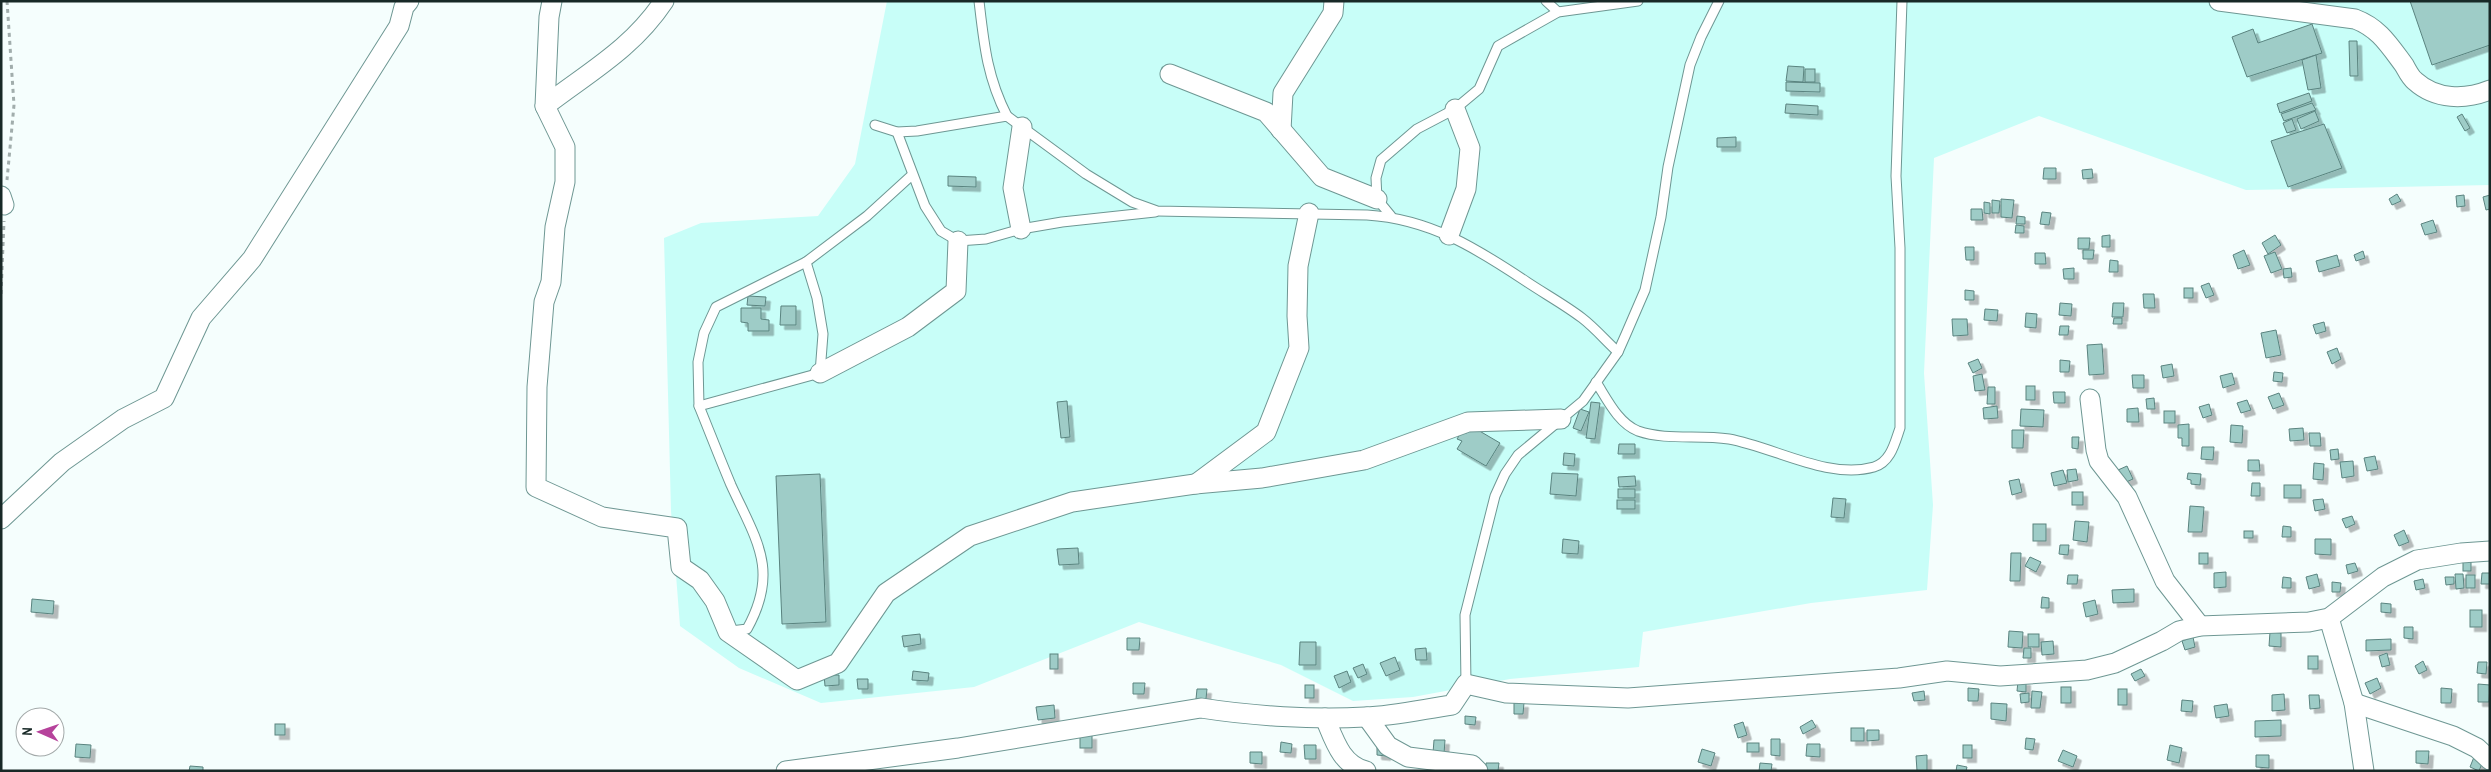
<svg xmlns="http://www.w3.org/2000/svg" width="2491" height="772" viewBox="0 0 2491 772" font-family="'Archivo Narrow',sans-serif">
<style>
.built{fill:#c8fef8}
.building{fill:#9eccc7;stroke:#5a837f;filter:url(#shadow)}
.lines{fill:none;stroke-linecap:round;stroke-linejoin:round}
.lane-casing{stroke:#6e9793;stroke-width:11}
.street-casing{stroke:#6e9793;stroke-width:21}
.path{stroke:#a1adac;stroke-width:3;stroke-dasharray:4 4;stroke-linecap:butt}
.lane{stroke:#fff;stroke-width:9}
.street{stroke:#fff;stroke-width:19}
</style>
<defs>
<filter id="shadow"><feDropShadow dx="4.5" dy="4.5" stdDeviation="0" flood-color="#0004"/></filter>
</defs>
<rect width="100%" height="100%" fill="#f5fefd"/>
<path class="built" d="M887,1H2490V185L2246,190L2039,116L1934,158L1924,373L1933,505L1927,590L1811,603L1643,632L1639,667L1510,679L1413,697L1353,701L1281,665L1139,622L974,687L821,703L739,668L680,626L671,511L664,238L701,223L818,216L855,164Z"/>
<g class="building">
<path d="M2410,1H2490V45L2432,65Z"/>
<path d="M2312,24L2322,53L2247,77L2232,37L2253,29L2258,43Z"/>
<path d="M2349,41H2357L2358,76H2350Z"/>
<path d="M2316,55L2321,88L2308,90L2302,60Z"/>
<path d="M1788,66L1804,67L1803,82L1786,81Z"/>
<rect x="1805" y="69" width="10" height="13"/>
<path d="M1786,82L1820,83V92L1786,91Z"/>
<path d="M2309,93L2312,101L2280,113L2277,104Z"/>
<path d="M2312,103L2316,110L2284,121L2281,114Z"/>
<path d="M1786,104L1818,106V115L1785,113Z"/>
<path d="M2315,111L2319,121L2301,129L2297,119Z"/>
<path d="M2462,114L2470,128L2465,131L2457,117Z"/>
<path d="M2292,119L2296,130L2287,133L2283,123Z"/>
<path d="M2324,124L2342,168L2288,187L2271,141Z"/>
<path d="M1736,137V147H1717V138Z"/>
<path d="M2044,168H2056V179H2043Z"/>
<path d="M2092,169L2093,178L2083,179L2082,170Z"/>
<path d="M948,176L976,177V187L948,186Z"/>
<path d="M2397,194L2401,201L2392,205L2389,199Z"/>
<path d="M2464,195L2465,206L2457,207L2456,196Z"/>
<path d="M2490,195V209L2486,210L2483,197Z"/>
<path d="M2001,199L2014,200L2012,218L2001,217Z"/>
<path d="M1992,200L2000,201L1999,213H1992Z"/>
<path d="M1984,202L1990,203V214L1984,213Z"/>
<path d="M1971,209H1982L1983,220H1971Z"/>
<path d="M2042,212L2051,213L2049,225L2040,224Z"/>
<path d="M2017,216L2025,217V224H2016Z"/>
<path d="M2433,220L2437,232L2425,235L2421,224Z"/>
<path d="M2016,225L2024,226V233H2015Z"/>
<path d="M2110,235V247H2102V236Z"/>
<path d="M2275,235L2281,245L2268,254L2262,243Z"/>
<path d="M2078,238H2090L2089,249H2078Z"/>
<path d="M1965,247H1974V260H1966Z"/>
<path d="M2083,250H2094L2093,259H2083Z"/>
<path d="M2244,250L2250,265L2238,269L2233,255Z"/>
<path d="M2363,251L2365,258L2356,261L2354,255Z"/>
<path d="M2275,252L2282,269L2271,273L2264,256Z"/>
<path d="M2035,253H2045L2046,264H2035Z"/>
<path d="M2337,255L2340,266L2319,272L2316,261Z"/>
<path d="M2110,260L2118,261V272H2109Z"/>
<path d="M2074,268V279H2064L2063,269Z"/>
<path d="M2291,268L2292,277L2284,278L2283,269Z"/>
<path d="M2209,283L2214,295L2206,298L2201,286Z"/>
<rect x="2184" y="288" width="9" height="10"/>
<path d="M1965,290L1974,291V300H1965Z"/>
<path d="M2143,294H2154L2155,308H2144Z"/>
<path d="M748,296L766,297L765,306L747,305Z"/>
<path d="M2060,303L2072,304L2071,316L2059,315Z"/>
<path d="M2113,303H2124L2123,317H2112Z"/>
<path d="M781,306H796V325H780Z"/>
<path d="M741,308H761V319L769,320V331H748V323L741,322Z"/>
<path d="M1985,309L1998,310L1997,321L1984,320Z"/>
<path d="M2026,313L2037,314L2036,328L2025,327Z"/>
<path d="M2114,318H2122V324H2113Z"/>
<path d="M1952,319H1967L1968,335L1953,336Z"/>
<path d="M2324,322L2326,331L2316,334L2313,325Z"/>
<path d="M2060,326H2069L2068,335H2059Z"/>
<path d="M2276,330L2281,355L2266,358L2261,333Z"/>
<path d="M2102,344L2104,374L2089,375L2087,345Z"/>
<path d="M2337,348L2341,359L2332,364L2327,352Z"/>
<path d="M1978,359L1982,368L1973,373L1968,363Z"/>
<path d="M2060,360L2070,361L2069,372H2060Z"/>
<path d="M2172,364L2174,376L2163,378L2161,366Z"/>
<path d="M2274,372L2283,373L2282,382L2273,381Z"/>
<path d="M2232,373L2235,384L2223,388L2220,376Z"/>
<path d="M1982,374L1985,390L1975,391L1973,376Z"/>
<path d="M2132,375H2144V388H2133Z"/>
<rect x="2026" y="386" width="9" height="14"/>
<path d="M1988,387H1995V404H1987Z"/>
<path d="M2053,392H2065V403H2054Z"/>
<path d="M2279,393L2284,405L2273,409L2268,397Z"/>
<path d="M2154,398L2155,409H2147L2146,399Z"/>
<path d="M2247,400L2251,410L2241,413L2237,403Z"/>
<path d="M1067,401L1070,437L1061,438L1057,402Z"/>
<path d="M1591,402L1600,403L1595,439L1586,438Z"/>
<path d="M2209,404L2212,415L2203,418L2199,407Z"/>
<path d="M1997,406L1998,418L1984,419L1983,408Z"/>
<path d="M2138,408L2139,422H2127V409Z"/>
<path d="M1580,409L1589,412L1581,431L1573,428Z"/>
<path d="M2021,409L2044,410L2043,427L2020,426Z"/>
<rect x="2164" y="411" width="11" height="12"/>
<path d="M2189,424V446H2182V438H2178V425Z"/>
<path d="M2231,425L2243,426L2242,443L2230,442Z"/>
<path d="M1471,426L1500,443L1486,466L1457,449L1462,441L1457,439L1462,431L1467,433Z"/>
<path d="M2303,428L2304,440L2290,441L2289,429Z"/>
<path d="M2012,430H2024L2023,448H2012Z"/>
<path d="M2309,433H2320L2321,446H2310Z"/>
<path d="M2072,437H2079L2078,449L2072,448Z"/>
<path d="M1619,444H1635V454H1618Z"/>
<path d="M2202,447H2214L2213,460L2201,459Z"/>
<path d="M2338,449L2339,459L2331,460L2330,450Z"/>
<path d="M1564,453L1575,454L1574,466L1563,465Z"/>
<path d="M2375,456L2378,469L2367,471L2364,458Z"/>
<path d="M2248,460H2259L2260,471H2248Z"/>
<path d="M2353,461L2354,476L2342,478L2340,462Z"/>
<path d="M2314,463L2324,464L2323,480L2313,479Z"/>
<path d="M2127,466L2133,479L2124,483L2118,470Z"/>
<path d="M2076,469L2078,480L2068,482L2067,470Z"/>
<path d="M2063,470L2067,483L2054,486L2051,473Z"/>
<path d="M1552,473L1578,474L1576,496L1550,494Z"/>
<path d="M2188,473L2201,474L2200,485L2191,484V480L2187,479Z"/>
<path d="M820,474L826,622L782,624L776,476Z"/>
<path d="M1635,476L1636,486L1619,487L1618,477Z"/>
<path d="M2019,479L2022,492L2012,495L2009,481Z"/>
<path d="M2252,483H2260V496H2251Z"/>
<rect x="2284" y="485" width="17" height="13"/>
<rect x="1618" y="489" width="17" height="9"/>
<rect x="2072" y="492" width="11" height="13"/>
<path d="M1833,498L1846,499L1844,518L1831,517Z"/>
<path d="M2323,499L2325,509L2315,511L2313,500Z"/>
<rect x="1617" y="500" width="18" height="9"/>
<path d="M2190,506L2204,507L2202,532H2188Z"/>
<path d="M2352,516L2355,524L2346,528L2342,519Z"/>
<path d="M2075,521L2089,522L2087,542L2073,540Z"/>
<rect x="2033" y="524" width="13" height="17"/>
<path d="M2283,526L2291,527V537H2282Z"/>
<path d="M2404,530L2409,542L2399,546L2394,535Z"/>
<rect x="2244" y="531" width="9" height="7"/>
<path d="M1563,539L1579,541L1578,554L1562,553Z"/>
<path d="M2315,539H2331V555L2315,554Z"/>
<path d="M2060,545H2069L2068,555L2059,554Z"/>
<path d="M1078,548L1079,564L1059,565L1057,549Z"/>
<path d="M2011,553H2021L2020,581H2010Z"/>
<rect x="2199" y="553" width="9" height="11"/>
<path d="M2030,557L2041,562L2036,572L2025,566Z"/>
<rect x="2463" y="562" width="8" height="9"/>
<path d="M2355,563L2358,571L2348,574L2346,565Z"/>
<path d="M2226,572V587L2214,588V573Z"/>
<path d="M2482,573H2490V584H2481Z"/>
<path d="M2317,574L2320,586L2309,589L2306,577Z"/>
<path d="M2455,574H2463L2464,588L2456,589Z"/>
<path d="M2068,575H2078L2077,584H2067Z"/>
<rect x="2466" y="575" width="9" height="13"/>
<path d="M2283,577L2291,578V588H2282Z"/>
<path d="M2445,577H2454V584L2446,585Z"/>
<path d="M2423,579L2425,588L2416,590L2414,581Z"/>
<path d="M2332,582L2341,583L2340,592H2332Z"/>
<path d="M2134,589V602L2113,603L2112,590Z"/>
<path d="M2042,597L2049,598V608H2041Z"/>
<path d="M32,599L54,601L53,614L31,612Z"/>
<path d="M2095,600L2098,614L2086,617L2083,603Z"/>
<path d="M2381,603L2391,604V613L2381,612Z"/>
<rect x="2470" y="610" width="12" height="17"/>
<path d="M2404,627H2413V639L2404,638Z"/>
<path d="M2009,631L2023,632L2022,648L2008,647Z"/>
<path d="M2270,632L2281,633V647L2269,646Z"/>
<path d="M920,634L921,644L904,647L902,636Z"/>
<rect x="2028" y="634" width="11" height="13"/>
<path d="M2193,637L2195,647L2185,650L2182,641Z"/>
<path d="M1127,638H1140L1139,650H1127Z"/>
<path d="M2391,639V650L2366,651V640Z"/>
<path d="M2053,641L2054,654L2042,655L2041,642Z"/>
<path d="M1300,642H1316V665H1299Z"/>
<path d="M1426,648L1427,660H1416L1415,649Z"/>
<path d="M2024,648H2031V658H2023Z"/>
<path d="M2387,653L2390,665L2382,667L2379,656Z"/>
<rect x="1050" y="654" width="8" height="15"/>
<rect x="2308" y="656" width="10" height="13"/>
<path d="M1395,657L1400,670L1386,676L1380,663Z"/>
<path d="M2423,661L2427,670L2419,674L2415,666Z"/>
<path d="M2478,662H2487L2486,674L2477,673Z"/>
<path d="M1363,664L1367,674L1358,678L1353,668Z"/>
<path d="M2141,669L2145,676L2135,681L2131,674Z"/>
<path d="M913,671L929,673L928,681L912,680Z"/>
<path d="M1347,671L1351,682L1339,688L1334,676Z"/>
<path d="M824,675H839V685L825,686Z"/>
<path d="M2377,678L2381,688L2370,694L2365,683Z"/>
<path d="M857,679H868V689H858Z"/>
<path d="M2018,681H2026V692L2017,691Z"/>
<path d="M1133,683H1145L1144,694H1133Z"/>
<path d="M2478,684L2490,685L2489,702H2478Z"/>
<rect x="1305" y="685" width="9" height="13"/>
<rect x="2061" y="687" width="10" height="16"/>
<path d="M1968,688L1979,689L1978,701H1968Z"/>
<path d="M2441,688L2452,689L2451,703H2441Z"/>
<path d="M1197,689H1207L1206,699H1196Z"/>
<rect x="2118" y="689" width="9" height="16"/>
<path d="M1924,691L1925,700L1914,701L1912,693Z"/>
<path d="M2032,691L2042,692L2040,708H2031Z"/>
<path d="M2029,693V702L2021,703L2020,694Z"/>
<path d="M2284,694L2285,710L2272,711V695Z"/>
<path d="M2309,695H2319L2320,708L2310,709Z"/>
<path d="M2182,700L2193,701L2192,712L2181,711Z"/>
<path d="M1514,703H1524L1523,714H1514Z"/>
<path d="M1991,703L2007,704L2006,721L1991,719Z"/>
<path d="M2227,704L2229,716L2216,718L2214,706Z"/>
<path d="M1054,705L1055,718L1038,720L1036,707Z"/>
<path d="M42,711L53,712L52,717H42Z"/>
<path d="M1465,716L1476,717L1475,725L1465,724Z"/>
<path d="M1812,720L1816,727L1803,734L1800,727Z"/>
<path d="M2281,720V736L2255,737V721Z"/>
<path d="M1743,722L1747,735L1738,738L1734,725Z"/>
<rect x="275" y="724" width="10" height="11"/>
<rect x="1851" y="728" width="13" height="13"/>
<path d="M1867,730H1879V740L1867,741Z"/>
<rect x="1080" y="735" width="12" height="13"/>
<path d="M2026,738L2035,739L2033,750L2025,749Z"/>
<path d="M1771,739H1780V756L1771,755Z"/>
<path d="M1434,740H1445L1444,754L1433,753Z"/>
<path d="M1281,742L1292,744L1291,753L1280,752Z"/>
<rect x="1747" y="743" width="12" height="9"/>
<path d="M76,744L91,745L90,758L75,757Z"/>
<path d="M1807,744H1820V757L1806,756Z"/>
<path d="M1304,745H1316V759H1305Z"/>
<rect x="1963" y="745" width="9" height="13"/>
<path d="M2170,745L2182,748L2179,763L2167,760Z"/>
<path d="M1377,746L1387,747L1386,756L1377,755Z"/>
<path d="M1702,749L1715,753L1711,766L1698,762Z"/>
<path d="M2063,750L2077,756L2073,767L2058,761Z"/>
<path d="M2416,751H2429L2428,764L2416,763Z"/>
<path d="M1250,752H1262V764L1250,763Z"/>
<path d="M1927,755V771H1917L1916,756Z"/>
<path d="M2256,755H2269V768L2256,767Z"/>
<path d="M2474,757L2483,761L2479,771L2470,767Z"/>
<path d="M1486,763H1499L1498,771H1486Z"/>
<path d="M1760,763L1772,764L1771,771H1759Z"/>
<path d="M1957,765L1967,767L1966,771H1956Z"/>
<path d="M190,766L203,767V771H189Z"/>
</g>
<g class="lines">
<g class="lane-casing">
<g id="lane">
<path d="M979,1C984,44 987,77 1007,116"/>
<path d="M1546,1L1558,12"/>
<path d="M875,125L897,132L917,131L1007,116L1086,174L1132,202L1157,211L1367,215C1430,219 1476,248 1527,282C1545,294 1565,305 1582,318C1595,328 1606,341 1618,352"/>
<path d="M897,132L925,206L941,231L958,241L986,239L1021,229L1062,222L1155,212"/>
<path d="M1391,216L1377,199L1376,178L1381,160L1417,129L1455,109L1479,89L1498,46L1558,12L1638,1"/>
<path d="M1596,382C1607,399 1618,423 1638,431C1667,441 1699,434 1729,439C1774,447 1828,480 1874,467C1891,462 1895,442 1900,428V248L1896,176L1902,1"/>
<path d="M699,406L698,362L704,333L716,307L806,262L867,216L912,175"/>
<path d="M731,631L747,629C780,570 756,540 731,485C720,459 710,433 699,406L820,373L823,334L817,298L806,262"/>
<path d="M1466,684L1465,615L1495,496L1505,474L1518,455L1583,401L1618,352L1626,334L1645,290L1661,217L1668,167L1690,65L1701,37L1719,1"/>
</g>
</g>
<g class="street-casing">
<g id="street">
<path d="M552,1L549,17L545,106L565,147V182L555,227L551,282L544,302L537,387L536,487L602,517L677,528L681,567L700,580L715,601L728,632L797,680L838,663L886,593L970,536L1072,502L1195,484L1262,478L1364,460L1468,422L1561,419"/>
<path d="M2219,1L2355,19C2379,28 2389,45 2404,65C2407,70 2410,77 2415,81C2436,100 2465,100 2490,90"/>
<path d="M1170,74L1266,112L1322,177L1377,199"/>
<path d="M545,106C589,72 632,49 664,1"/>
<path d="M1281,130L1283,93L1333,13L1334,1"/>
<path d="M1,196L4,205"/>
<path d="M1021,229L1013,188L1022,127"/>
<path d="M1449,235L1466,189L1470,148L1455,109"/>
<path d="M820,373L908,327L956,291L958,241"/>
<path d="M2090,399L2096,450L2099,461L2127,497L2165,581L2200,626"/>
<path d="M1196,484L1266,432L1299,348L1297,316L1298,266L1309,213"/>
<path d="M1,519L62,462L123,419L164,398L201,318L252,259L399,26L404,7L409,1"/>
<path d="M2329,618L2354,703L2364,771"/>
<path d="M2354,703L2453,736L2477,748L2490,760"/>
<path d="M1367,717L1388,746L1408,757L1472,765L1478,771"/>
<path d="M1325,718C1334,739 1341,765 1366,771"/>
<path d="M786,771L958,748L1201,708C1252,716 1314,720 1365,717C1394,716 1424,709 1452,705L1466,684L1506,693L1628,698L1899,678L1947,671L2000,676L2087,670L2115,663L2162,641L2179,631L2200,626L2309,622L2329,618L2383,577L2417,560L2461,553L2490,551"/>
</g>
</g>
<g class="path">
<path d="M7,1L14,105L7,180"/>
<path d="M1,294L4,221"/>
</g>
<use href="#lane" class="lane"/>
<use href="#street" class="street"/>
</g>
<rect width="2491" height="772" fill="none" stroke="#182927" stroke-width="5"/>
<g transform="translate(40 732) rotate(272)"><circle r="24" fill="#ffffff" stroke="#a3a9a9"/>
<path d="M0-4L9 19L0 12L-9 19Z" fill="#b6429b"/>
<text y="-8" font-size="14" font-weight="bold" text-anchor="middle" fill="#182927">N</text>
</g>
</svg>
